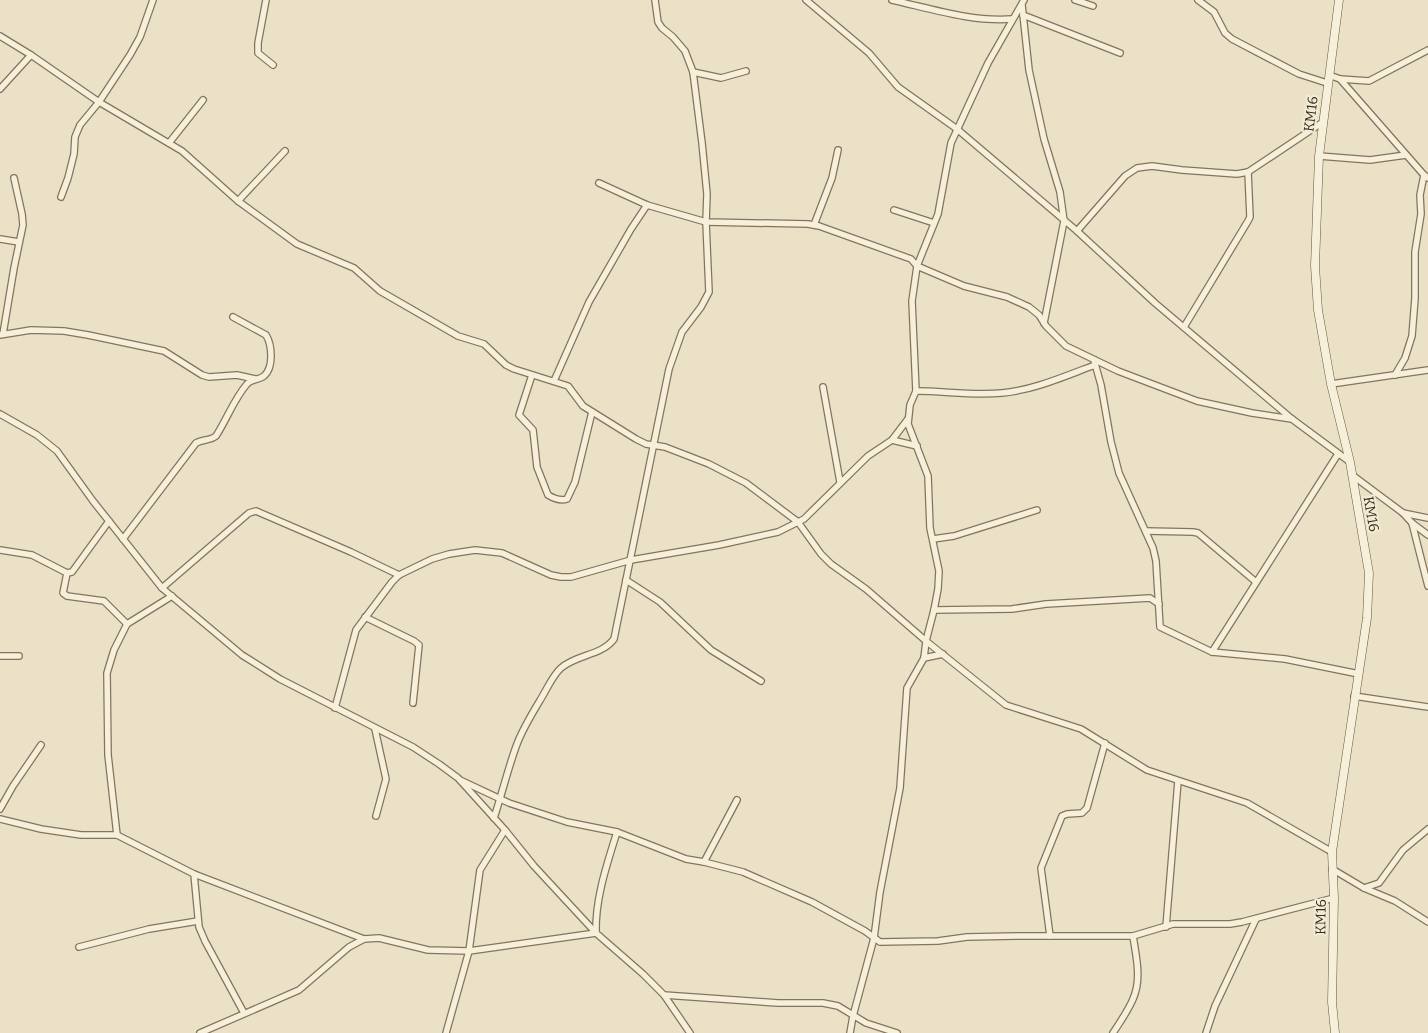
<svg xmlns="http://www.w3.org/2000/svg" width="1428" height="1033" viewBox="0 0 1428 1033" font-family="Bitter,serif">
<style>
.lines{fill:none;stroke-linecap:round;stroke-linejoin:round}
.street-casing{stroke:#85745d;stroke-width:8}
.secondary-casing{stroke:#675540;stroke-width:9}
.street{stroke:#f6efd9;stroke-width:5.5}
.secondary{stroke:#f6efd9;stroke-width:8}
.labels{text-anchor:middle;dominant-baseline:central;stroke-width:4;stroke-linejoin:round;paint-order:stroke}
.street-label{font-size:14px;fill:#362c20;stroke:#f3ecd5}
</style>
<rect width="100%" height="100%" fill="#ebe1c6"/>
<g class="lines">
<g class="street-casing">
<g id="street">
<path d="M266,0L258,43V53L273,65"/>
<path d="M806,0L869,53L898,87L957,129L1077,231L1155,303L1292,419L1350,462"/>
<path d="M892,0C932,9 972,22 1012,19"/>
<path d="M1075,0L1093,6"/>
<path d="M1198,0L1214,12L1225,33L1232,39L1299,74L1327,83"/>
<path d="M1022,5L1029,70L1044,139L1060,192L1064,221L1044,323"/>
<path d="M1023,15L1120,53"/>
<path d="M0,36L31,55L99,102L182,151L238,201L297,244L354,268L380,291L458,336L484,344L506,365L514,369L568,386L583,406L636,439L646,444L665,447L709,464L746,483L798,522L821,554L831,564L866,589L926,641L1006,705L1081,729L1147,770L1247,803L1332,852"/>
<path d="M693,72L721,78L746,71"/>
<path d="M1329,75L1340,79L1369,81L1428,50"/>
<path d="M1340,79L1424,175L1428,178"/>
<path d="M0,89L31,55"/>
<path d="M169,143L203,100"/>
<path d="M1319,156L1370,160L1406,155"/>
<path d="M599,183L647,205L706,222L808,224L819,226L911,259L917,266L964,286L1007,297L1029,307L1039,315L1046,326L1066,346L1118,371L1197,401L1252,413L1292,419"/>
<path d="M61,197L68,178L74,154L75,137L80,125L99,102L130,55L140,37L153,0"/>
<path d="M238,201L285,151"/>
<path d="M894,210L934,223"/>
<path d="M814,225L832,178L838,150"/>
<path d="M1077,231L1125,176L1137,168L1152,166L1182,170L1237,174L1248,172L1323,122"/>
<path d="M0,239L19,242"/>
<path d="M1184,327L1248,221L1250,217L1248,172"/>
<path d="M3,334L14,268L23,225L22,214L14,178"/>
<path d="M0,335L31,330L64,331L88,335L164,351L202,375L209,377L237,375L255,379"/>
<path d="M1094,360L1101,385L1111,442L1119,473L1153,548L1156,561L1160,627L1212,652L1285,659L1359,674"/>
<path d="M532,375L519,415L533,430L537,467L548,495C553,498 561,501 567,499L575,482L592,412"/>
<path d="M1395,375L1405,358L1412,336L1415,298V252L1421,214L1420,195L1424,175"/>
<path d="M554,381L589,302L631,229L647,205"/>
<path d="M1331,384L1428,370"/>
<path d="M823,387L840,482"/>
<path d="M916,391C945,391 973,396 1002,393C1034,390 1065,376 1095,365"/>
<path d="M0,414L37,435L57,451L93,501L162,588L242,655L280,679L413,747L439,764L458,778L505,830L534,866L596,933L643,974L664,995L778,1003H823L838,1006L866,1023L897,1033"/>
<path d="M892,440L917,446"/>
<path d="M1352,475L1403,513L1412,523L1428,535"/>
<path d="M1403,513L1428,518"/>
<path d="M1412,523L1428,586"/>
<path d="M1146,531L1193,532L1198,533L1256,582"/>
<path d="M123,539L196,443C203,439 210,441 216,436C227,419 234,399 247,384C251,379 259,380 264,376C274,367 272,345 266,335L233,317"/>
<path d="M933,539L954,536L1037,510"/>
<path d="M0,550L32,555L67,573L72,572L109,521"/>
<path d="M67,573L63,593L67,596L104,601L127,624"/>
<path d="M626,580L660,602L711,650L761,681"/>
<path d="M162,588L249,513L256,511L351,552L399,575"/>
<path d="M934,610L1012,609L1046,604L1150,598L1159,604"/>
<path d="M365,617L414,641L419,645L413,703"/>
<path d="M1212,652L1338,454"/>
<path d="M0,656H19"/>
<path d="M924,658L943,654"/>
<path d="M1354,696L1428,707"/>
<path d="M335,708L356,630L392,582L399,575L432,559L449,554L475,550L502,553L551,575L561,577H571L631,560L719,545L778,532L804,519L868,456L892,440L908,419"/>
<path d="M375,729L386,779L376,816"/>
<path d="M460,780L509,803L567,822L617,832L686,859L704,862L743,872L812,902L865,931L880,942L938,941L967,937L1016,936H1133L1173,924H1230L1242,922L1334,898"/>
<path d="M0,809L13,786L41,745"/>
<path d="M494,818C502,794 508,768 517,744C523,728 533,712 542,697C548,687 553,675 561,668C577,654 601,656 614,639L669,369L682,332L701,307L709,292L706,222L707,194L702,143L693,72L685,51L673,37L662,28L658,22L655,0"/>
<path d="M0,819L41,829L81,835H117L194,874L364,939L379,938L428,950L469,951L596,933"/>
<path d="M117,835L108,755L107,673L114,650L127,624L172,596"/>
<path d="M704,862L737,800"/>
<path d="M1332,869L1364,888L1395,901L1428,922"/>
<path d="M194,874L199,927L205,941L244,1013"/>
<path d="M1364,888L1379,883L1403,850L1428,829"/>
<path d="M1166,927L1178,781"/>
<path d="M596,933C595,899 607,864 617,832"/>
<path d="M1050,936L1041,868L1062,816L1067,814L1082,813L1087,808L1105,743"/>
<path d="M79,947L149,929L198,921"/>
<path d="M664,995L690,1033"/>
<path d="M200,1033L299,990L349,947L364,939"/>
<path d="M446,1033L469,951L480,870L505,830"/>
<path d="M850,1033L853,1016L874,938L880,892L900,788L907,688L924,658L926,641L934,610L938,589L939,571L930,528L928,476L908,424L910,405L916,391L912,301L917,266L938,214L951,143L988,63L1024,0"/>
<path d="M1113,1033C1120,1022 1128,1011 1133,999C1142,979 1136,956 1133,936"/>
<path d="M1206,1033L1215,1006L1256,919"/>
</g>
</g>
<g class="secondary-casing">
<path id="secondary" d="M1335,1033L1332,1002L1334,898L1332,852L1367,618L1369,573L1350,462L1331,384L1318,310L1315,266L1319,156L1339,0"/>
</g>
<use href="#street" class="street"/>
<use href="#secondary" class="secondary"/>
</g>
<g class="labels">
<g class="street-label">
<text transform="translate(1311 114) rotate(-83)">KM16</text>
<text transform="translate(1371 514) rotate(80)">KM16</text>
<text transform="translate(1321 917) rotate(-89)">KM16</text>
</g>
</g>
</svg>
